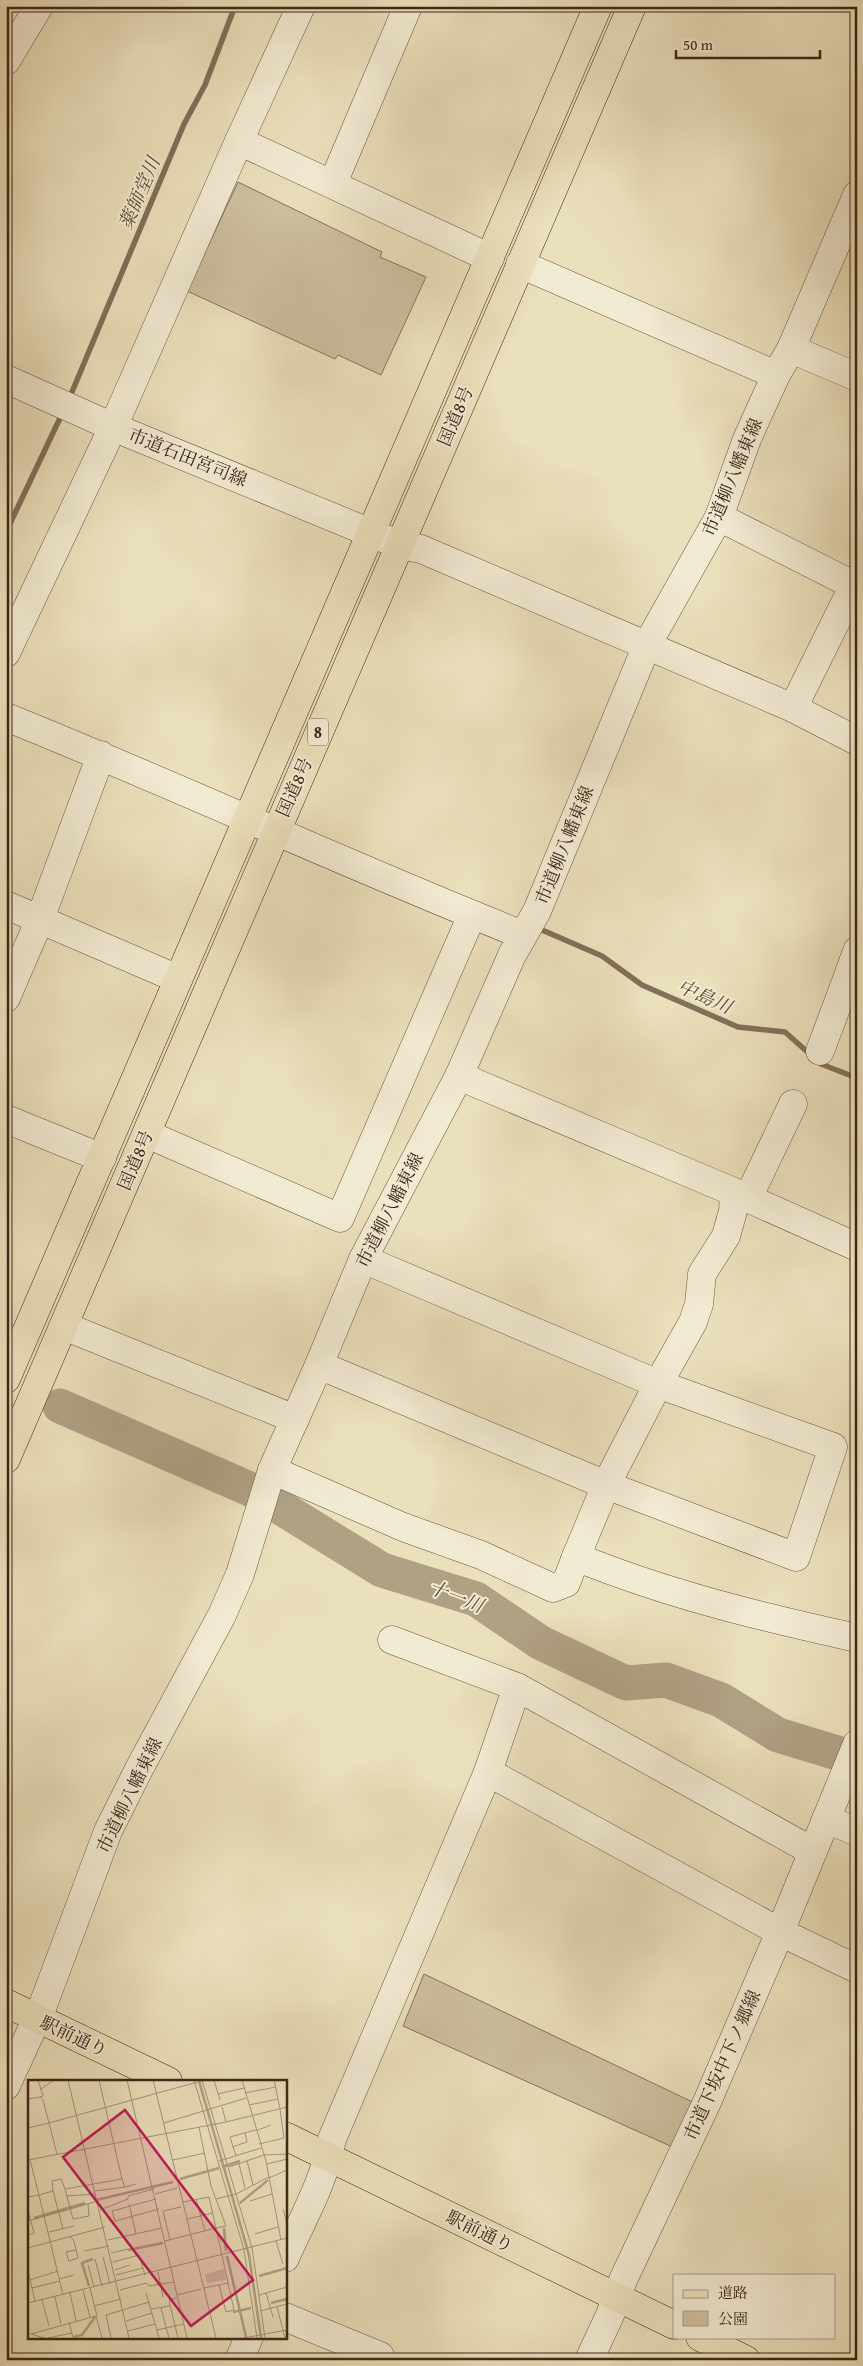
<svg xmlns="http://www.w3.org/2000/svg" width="863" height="2366" viewBox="0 0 863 2366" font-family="'Gentium Book Plus','Noto Serif JP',serif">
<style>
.green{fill:#cdc0a0;stroke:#85735c}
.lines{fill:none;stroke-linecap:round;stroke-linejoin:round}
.stream{stroke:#82705a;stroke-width:5.5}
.river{stroke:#b0a185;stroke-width:35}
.minor-casing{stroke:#685442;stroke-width:29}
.major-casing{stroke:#3d2619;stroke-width:29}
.highway-casing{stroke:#3d2619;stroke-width:29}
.minor{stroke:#f2ebd3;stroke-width:28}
.major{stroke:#ebe0bc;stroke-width:28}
.highway{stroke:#ebe0bc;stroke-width:28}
.labels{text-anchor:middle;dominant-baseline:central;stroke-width:4;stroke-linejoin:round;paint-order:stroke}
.shield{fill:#f2ebd3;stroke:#736151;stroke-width:1}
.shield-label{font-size:16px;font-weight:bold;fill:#3d2619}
.street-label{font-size:18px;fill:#3d2619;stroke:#f2ebd3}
.water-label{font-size:19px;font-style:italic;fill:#604b39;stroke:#f2ebd3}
.inset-river{fill:none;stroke:#b0a185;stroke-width:2.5}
.inset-road{fill:none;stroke:#a5967b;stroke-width:1}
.view{fill:#c2185b;fill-opacity:0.15;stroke:#c2185b;stroke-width:2.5}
.inset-edge{fill:none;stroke:#3d2619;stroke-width:2.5}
</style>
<rect width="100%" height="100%" fill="#ebe0bc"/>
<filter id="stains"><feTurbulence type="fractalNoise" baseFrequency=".004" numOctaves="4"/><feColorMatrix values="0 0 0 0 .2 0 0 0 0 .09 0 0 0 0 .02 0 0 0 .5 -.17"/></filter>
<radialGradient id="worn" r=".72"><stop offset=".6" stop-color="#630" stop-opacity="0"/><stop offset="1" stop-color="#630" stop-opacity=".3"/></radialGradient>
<g class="green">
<path d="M238,182L382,252L380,257L426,277L381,375L338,355L335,359L187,291Z"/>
<path d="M424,1974L701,2106L677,2149L403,2026Z"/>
</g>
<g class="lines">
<g class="stream">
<path d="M72,392L184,124L205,85L235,6"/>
<path d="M6,532L61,416"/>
<path d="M542,930L602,956L642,985L738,1027L785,1032L821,1064L857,1078"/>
</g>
<path class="river" d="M60,1406L252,1490L382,1570L476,1599L541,1643L626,1683L666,1680L721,1700L778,1735L857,1759"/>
<g class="minor-casing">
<g id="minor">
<path d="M6,61L39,6"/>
<path d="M239,141L490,258"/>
<path d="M333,183L408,6"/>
<path d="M520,264L776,375"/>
<path d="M791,349L857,377"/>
<path d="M6,379L113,427L400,545L421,549L793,708L857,741"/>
<path d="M719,517L857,587"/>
<path d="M6,653L113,427L239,141L301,6"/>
<path d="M793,708L857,579"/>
<path d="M6,717C180,787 349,866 523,935"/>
<path d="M6,905L178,979"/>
<path d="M857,951L844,987L857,993"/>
<path d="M6,998L40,919L101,755"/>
<path d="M820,1051L844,987"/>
<path d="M459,1076L734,1192L857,1247"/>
<path d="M6,1119L102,1158"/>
<path d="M147,1134L340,1218L472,915"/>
<path d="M748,1198L793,1104"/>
<path d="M64,1326L295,1419"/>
<path d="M319,1365L606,1485L796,1557L833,1447L658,1384L363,1259"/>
<path d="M272,1470L403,1527L481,1555L553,1588L566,1583L576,1557C667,1594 761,1617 857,1638"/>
<path d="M576,1557L606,1485L658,1384L693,1322L699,1304L702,1274L726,1236L733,1211L734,1192"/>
<path d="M392,1640L517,1687L488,1772L780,1932L857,1969"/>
<path d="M517,1687L812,1851"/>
<path d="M826,1819L857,1832"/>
<path d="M6,2086L43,2005L108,1831L139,1769L222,1615L240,1574L272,1470L319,1365L363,1259L459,1076L512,955L537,911L647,645L719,517L747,439L776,375L791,349L857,195"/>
<path d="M285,2258C302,2220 325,2180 332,2139L488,1772"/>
<path d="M285,2317L380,2356L379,2360"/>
<path d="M239,2360L249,2337"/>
<path d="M589,2360L610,2315L623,2280L707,2102L780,1932L857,1744"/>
</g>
</g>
<g class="major-casing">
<g id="major">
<path d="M6,2003L168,2081"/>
<path d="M285,2136L674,2325"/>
<path d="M700,2337L746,2360"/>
</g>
</g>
<g class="highway-casing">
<g id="highway">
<path d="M6,1379L598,6"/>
<path d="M6,1459L632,6"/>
</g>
</g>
<use href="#minor" class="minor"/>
<use href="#major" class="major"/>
<use href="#highway" class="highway"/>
</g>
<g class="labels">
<rect class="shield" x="308" y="718.5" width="20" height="27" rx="4"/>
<g class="shield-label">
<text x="318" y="732">8</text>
</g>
<g class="street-label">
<text transform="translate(455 416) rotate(-67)">国道8号</text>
<text transform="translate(188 457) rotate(22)">市道石田宮司線</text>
<text transform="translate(732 477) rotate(-67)">市道柳八幡東線</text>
<text transform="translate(294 787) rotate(-66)">国道8号</text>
<text transform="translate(564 845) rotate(-68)">市道柳八幡東線</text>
<text transform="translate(135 1160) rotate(-67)">国道8号</text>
<text transform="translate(389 1210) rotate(-63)">市道柳八幡東線</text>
<text transform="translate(129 1795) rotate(-64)">市道柳八幡東線</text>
<text transform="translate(74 2036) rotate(25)">駅前通り</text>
<text transform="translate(722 2065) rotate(-66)">市道下坂中下ノ郷線</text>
<text transform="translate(480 2231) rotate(26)">駅前通り</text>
</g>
<g class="water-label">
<text transform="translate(139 193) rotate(-67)">薬師堂川</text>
<text transform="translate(705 996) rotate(24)">中島川</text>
<text transform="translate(456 1596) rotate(21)">十一川</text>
</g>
</g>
<g transform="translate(28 2080)">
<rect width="259" height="259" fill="#ebe0bc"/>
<path d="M196,189L198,200L179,203L177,194Z" fill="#cdc0a0"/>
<path class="inset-river" d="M171,1L221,175L233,258M194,87L212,81M152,99L191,88M68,120L145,102M212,123L240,100M6,138L57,123M196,148L198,171M100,170L135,163M199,176L218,257M231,196L259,188M61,206L54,183L65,179M243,223L259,219M205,232L223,228M46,257L54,255L67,237"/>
<path class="inset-road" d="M10,0L15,16L12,17M40,0L101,258M71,0L94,99M99,0L159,258M125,0L188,258M166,0L216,170L229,258M174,0L224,168L237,258M186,0L192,20M214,0L238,81L253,160M246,0L252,29M13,9L26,0M217,13L248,7M190,14L216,8M0,19L12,17L15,20L21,43L177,0M221,25L250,19M194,27L198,42M136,43L218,18M0,48L21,43L29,74M227,51L243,45M231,64L256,58L252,29M204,67L219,62L217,53M208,76L202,57L227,50M0,80L198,42L259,27M145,80L177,73M191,81L233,68M219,81L225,105M211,84L217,108M239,84L259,79M201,87L236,75L259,74M241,98L259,90M37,109L45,139L61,136L60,124M25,111L35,149M67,111L97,107M127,114L149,108M39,116L68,114M0,117L11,115L2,80M128,119L84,131L87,141L131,129M168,119L177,151M188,119L208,114L241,97M222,121L244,114M155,122L181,117L188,148L198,146L183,106L171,47M101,124L108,154M255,129L259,144M72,130L100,119V116L126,109M0,131L6,153L0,155M159,139L185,133M0,141L70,121M21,152L46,146M227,154L250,147M43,157L46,161L50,178L41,181L38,172L48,170M80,160L134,148M142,160L135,131L153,127M137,161L188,148L206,230L198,232L191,205M248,161L255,184M0,168L77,147M56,171L81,166M83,173L100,169M75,177L82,204M67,179L74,206M85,182L111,175L117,195M60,185L66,207M87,190L102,185M0,191L7,221M130,192L135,217M88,195L115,188M31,199L46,195M2,200L30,191M4,208L32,201M62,208L69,236M176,208L200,203M55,210L62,237M92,210L118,203L121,206L146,202M42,213L48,241M118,213L131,258M238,213L245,237M35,215L11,115L25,111L24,101L33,99L37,109L94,99L97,107L108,104M149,215L173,209M231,215L259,207M27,217L33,244M149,217L141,221L150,258M14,220L21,246M0,223L259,158M66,226L93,219M249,227L257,258M133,228L141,258M123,229L142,226M232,231L259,224M98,241L124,233M41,242L45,258M129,250L156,244M100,251L127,244M0,253L16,258M3,254L68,236L74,258M20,258L44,253M83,258L78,235L121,222M216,258L259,250"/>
<path class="view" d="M97,30L225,200L163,246L35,77Z"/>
<rect width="259" height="259" class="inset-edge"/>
</g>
<rect width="863" height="2366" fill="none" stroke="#ebe0bc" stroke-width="25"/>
<rect x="8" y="8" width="848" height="2351" fill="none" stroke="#3d2619" stroke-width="2.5"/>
<rect x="12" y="12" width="838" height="2341" fill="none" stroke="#3d2619"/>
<rect x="673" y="2274" width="162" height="65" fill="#f2ebd3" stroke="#aa9c89"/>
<rect x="683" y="2290" width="25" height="8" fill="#ebe0bc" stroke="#aa9c89"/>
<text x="718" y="2298" font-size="15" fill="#3d2619">道路</text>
<rect x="683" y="2311" width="25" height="15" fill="#cdc0a0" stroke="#aa9c89"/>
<text x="718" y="2324" font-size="15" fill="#3d2619">公園</text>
<path d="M676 50v8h144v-8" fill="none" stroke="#3d2619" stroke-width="2.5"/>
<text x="683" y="50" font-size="15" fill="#3d2619" stroke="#f2ebd3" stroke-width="4" paint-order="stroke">50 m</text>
<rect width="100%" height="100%" filter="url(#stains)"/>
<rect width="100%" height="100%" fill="url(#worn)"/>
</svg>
